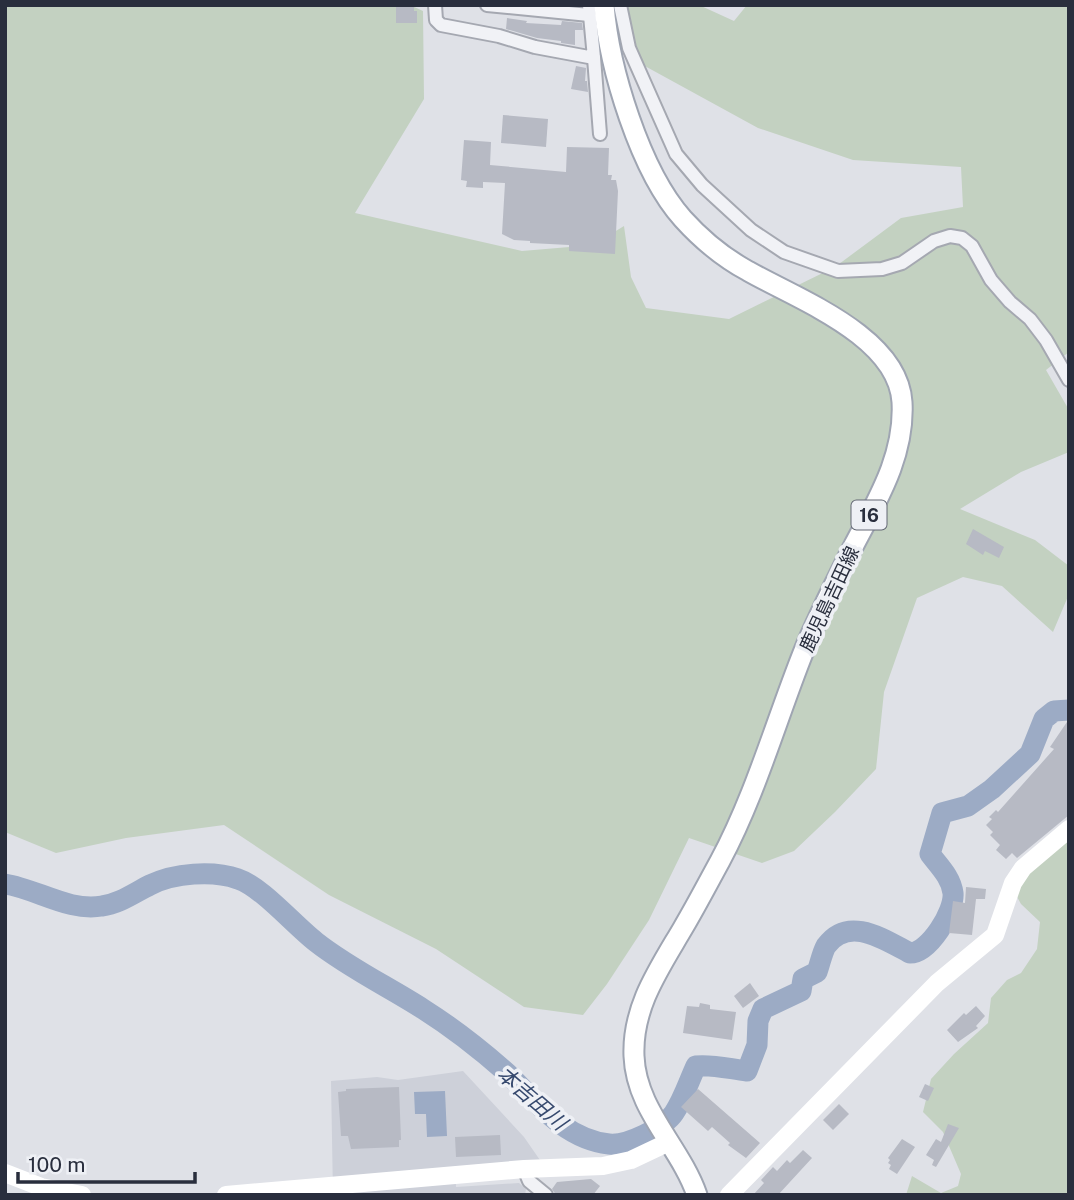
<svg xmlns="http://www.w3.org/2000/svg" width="1074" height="1200" viewBox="0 0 1074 1200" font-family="'Public Sans','Noto Sans JP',sans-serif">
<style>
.built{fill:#cdd0d9}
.green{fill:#c3d1c1}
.water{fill:#9cabc5}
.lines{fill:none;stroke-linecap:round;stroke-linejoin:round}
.river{stroke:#9cabc5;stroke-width:21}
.building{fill:#b7bac4}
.street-casing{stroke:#a5a8b1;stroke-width:16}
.primary-casing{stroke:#9fa5b2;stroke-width:23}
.street{stroke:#f1f2f6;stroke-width:12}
.secondary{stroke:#fff;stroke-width:18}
.primary{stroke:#fff;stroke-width:19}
.labels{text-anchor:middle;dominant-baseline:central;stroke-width:7;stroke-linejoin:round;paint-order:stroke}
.shield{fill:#eef0f5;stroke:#646874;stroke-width:2}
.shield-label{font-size:18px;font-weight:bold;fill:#292e3d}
.street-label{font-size:19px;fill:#292e3d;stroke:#eef0f5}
.water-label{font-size:21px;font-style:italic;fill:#36496e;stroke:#eef0f5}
</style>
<rect width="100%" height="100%" fill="#dfe1e7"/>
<path class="built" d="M463,1071L524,1137L542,1163L455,1169L456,1187L519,1183L526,1189L525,1195H333L331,1081L377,1077L398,1080Z"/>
<g class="green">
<path d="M5,5H410L423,11L424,99L355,213L522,251L593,245L624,226L631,277L646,308L729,319L835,267L901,218L963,207L961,167L853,160L758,128L632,59L625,5H699L734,21L747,5H1069V352L1046,370L1069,410V452L1021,472L960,509L1035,540L1069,566V594L1053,632L1002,586L963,577L917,598L884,692L876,769L835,812L794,851L762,863L689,838L649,920L607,984L583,1015L524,1007L436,949L329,895L224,825L126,838L56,853L5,832Z"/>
<path d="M1069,840V1195H906L912,1176L941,1193L958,1186L961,1174L943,1132L923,1112L931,1079L954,1054L988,1023L991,998L1007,980L1021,973L1037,949L1040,922L1021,904L1016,895C1024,872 1050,854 1069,840Z"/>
</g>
<path class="water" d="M445,1091L447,1136L427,1137L426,1114H415L414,1092Z"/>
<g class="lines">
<path class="river" d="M5,884C37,889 69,912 102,906C119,904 134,893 150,885C174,873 213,870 238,879C262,887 294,925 316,942C349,968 387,986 423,1009C453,1028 481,1050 507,1073C537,1102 564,1139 609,1144C626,1146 664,1128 674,1113C683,1100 689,1081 696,1066C712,1064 730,1069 747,1071L757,1045L758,1021L763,1009L801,991L803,979L817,972C820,964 822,953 826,946C849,914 886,941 910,953C929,953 955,911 953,893C951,877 939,866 930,854L942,813L968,806L992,789L1030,754L1044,719L1054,711L1069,710"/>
</g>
<g class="building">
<path d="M396,5H414V11H417V23H396Z"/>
<path d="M507,18L527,21L526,23L561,25L562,21L582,23L583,30H575V45L561,43V41L537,38L506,29Z"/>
<path d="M576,66L586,68L585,81H587L588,92L571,89Z"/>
<path d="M503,115L548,119L546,147L501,143Z"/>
<path d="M464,140L491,142L490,165L566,172L567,147L609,148L608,175H612L611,180H616L618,191L615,254L569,251V245L530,243V241L514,240L502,234L505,183L483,182V188L466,187L467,181L461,180Z"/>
<path d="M973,529L1004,547L999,558L985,551L983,555L966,544Z"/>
<path d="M1069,719V815L1017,858L1012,853L1006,859L996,850L1000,845L990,835L993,832L986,825L992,819L989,817L996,810L998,812L1054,749L1050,747Z"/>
<path d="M966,887L986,889L985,899H976L972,935L949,933L953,901L965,903Z"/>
<path d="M750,983L759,996L743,1008L734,996Z"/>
<path d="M700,1003L710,1005V1009L736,1012L732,1040L683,1033L687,1006L699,1007Z"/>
<path d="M976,1006L985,1016L976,1026L978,1028L958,1042L947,1030L964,1013L966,1015Z"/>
<path d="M925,1084L934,1088L928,1101L919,1097Z"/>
<path d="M399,1087L401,1140H399V1147L351,1149L348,1136H341L338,1092L346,1091V1089Z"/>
<path d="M698,1089L760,1143L746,1158L728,1145L730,1143L712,1127L708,1131L681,1107Z"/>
<path d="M839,1104L849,1114L833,1130L823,1120Z"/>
<path d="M948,1124L959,1128L936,1167L932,1165L934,1160L926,1155L936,1139L941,1142Z"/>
<path d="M500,1135L501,1155L456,1157L455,1137Z"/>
<path d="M902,1139L915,1147L897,1174L889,1169L891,1165L888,1163L890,1160L888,1158Z"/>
<path d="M803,1150L812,1158L778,1195H753L764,1183L761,1180L773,1167L777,1171L787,1160L790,1163Z"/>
<path d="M591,1179L600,1186L593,1195H556L552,1189L557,1182Z"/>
</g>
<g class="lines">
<g class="street-casing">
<g id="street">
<path d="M435,5L436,20L441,25L499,36L535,47L594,58L589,5"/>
<path d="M487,5L589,15"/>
<path d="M620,5L629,48L676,154L702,185L751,230L784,252L838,271L882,269L902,263L934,241L950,236L962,238L972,246L991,280L1010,302L1030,319L1046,340L1069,380"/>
<path d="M594,58L600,134"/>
<path d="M524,1169L529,1181L546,1195"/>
</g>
</g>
<g class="primary-casing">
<path id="primary" d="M604,5C609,68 640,171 683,219C702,240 724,258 748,271C797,299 898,336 902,402C905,455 878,499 854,545C836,581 818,616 803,653C776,721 755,796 720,861C708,883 696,906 683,928C659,969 632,1007 634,1056C636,1110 680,1146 697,1195"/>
</g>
<use href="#street" class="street"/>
<g class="secondary">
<path d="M5,1173L41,1187L82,1195"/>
<path d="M226,1195L524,1169L603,1166L631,1160L669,1142"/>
<path d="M729,1195L937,983L995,935L1013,883L1023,868L1069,829"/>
</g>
<use href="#primary" class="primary"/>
</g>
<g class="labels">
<rect class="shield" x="851.5" y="500.5" width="35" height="29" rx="5"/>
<g class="shield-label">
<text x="869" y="515">16</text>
</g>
<g class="street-label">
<text transform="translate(829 599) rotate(-65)">鹿児島吉田線</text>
</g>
<g class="water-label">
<text transform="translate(532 1098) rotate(41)">本吉田川</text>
</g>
</g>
<rect width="1074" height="1200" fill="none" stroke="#292e3d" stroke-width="14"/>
<path d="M18 1172v10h177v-10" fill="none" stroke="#292e3d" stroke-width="3.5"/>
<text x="28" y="1172" font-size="21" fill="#292e3d" stroke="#eef0f5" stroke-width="5" paint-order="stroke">100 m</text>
</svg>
